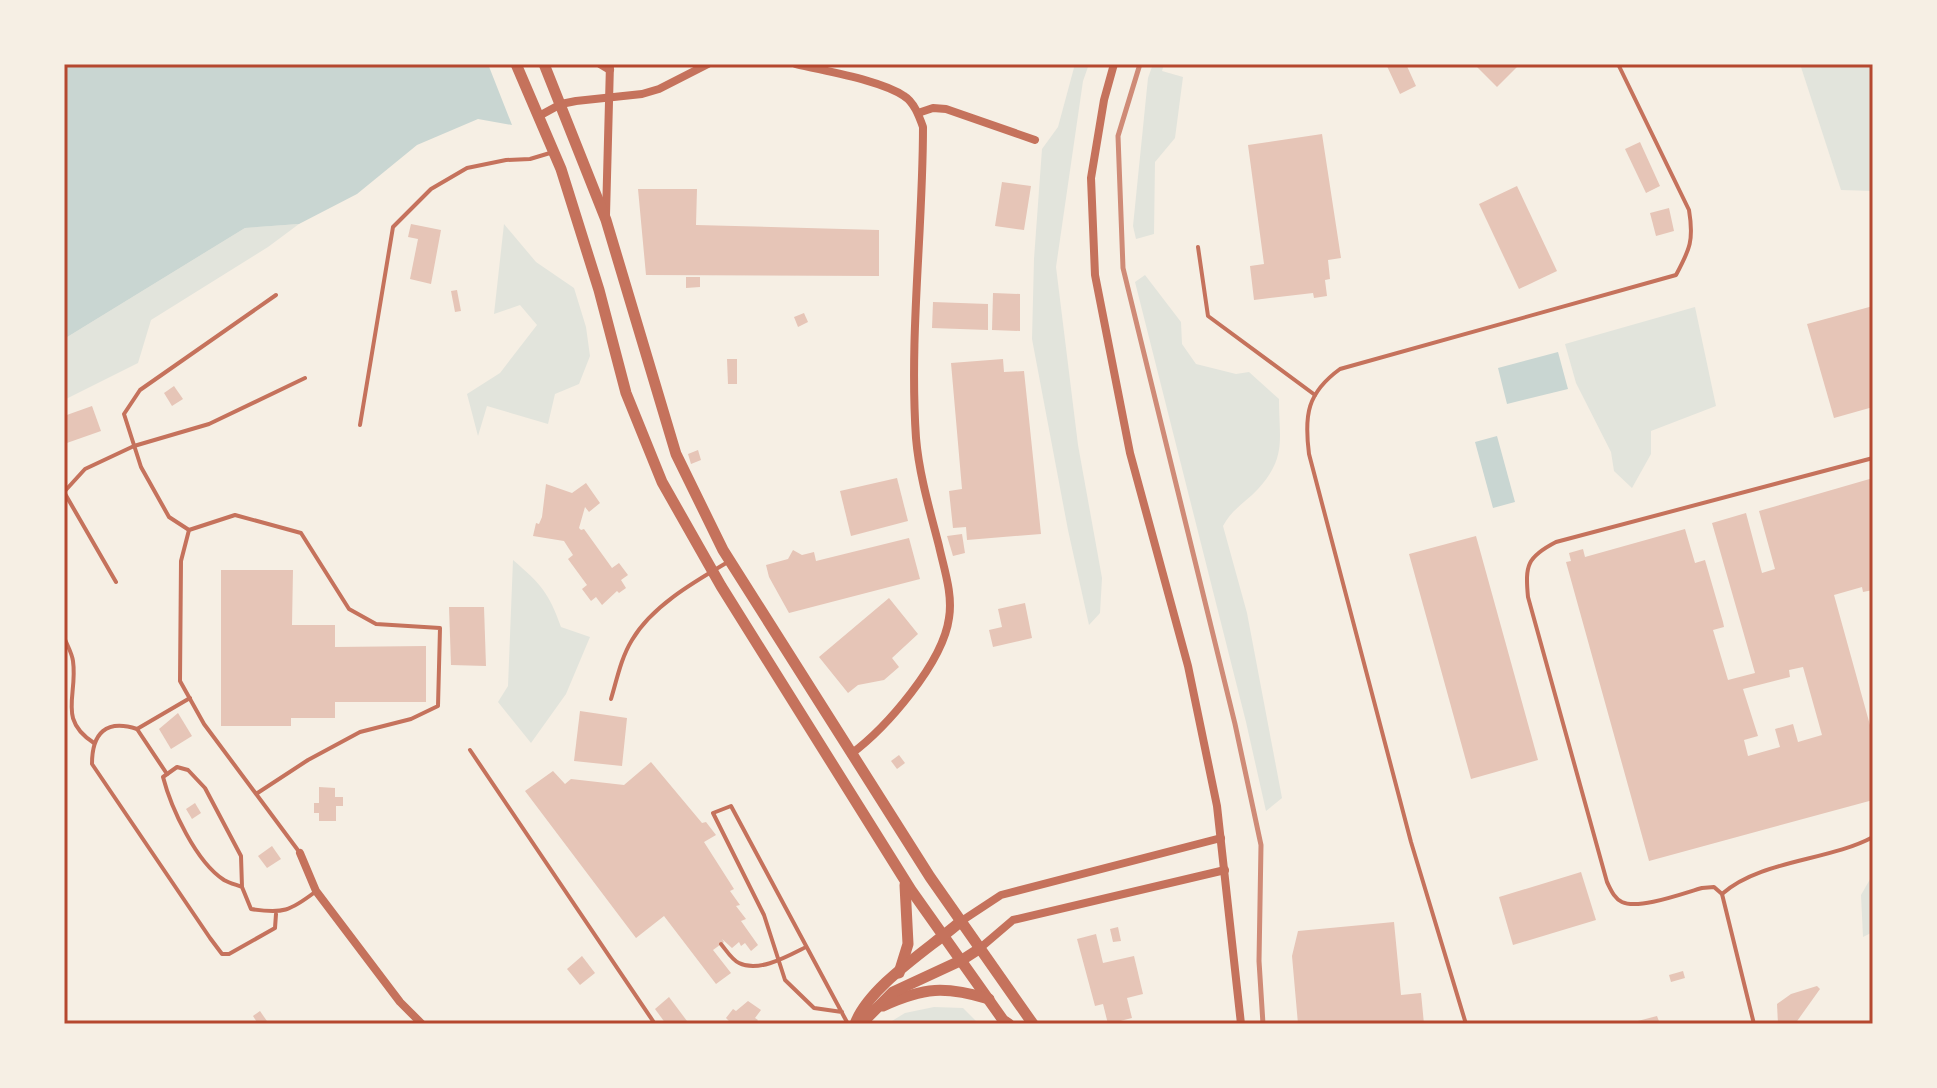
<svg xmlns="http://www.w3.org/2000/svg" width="1937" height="1088" viewBox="0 0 1937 1088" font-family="Manrope,sans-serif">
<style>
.green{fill:#e2e4dc}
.water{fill:#c9d6d2}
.building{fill:#e6c5b7;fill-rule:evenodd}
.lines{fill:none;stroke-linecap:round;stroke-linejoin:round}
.service{stroke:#c5725c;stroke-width:4}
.minor{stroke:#c5725c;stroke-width:8}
.tertiary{stroke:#c5725c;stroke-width:11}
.rail{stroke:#cf8b77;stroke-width:5}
.neatline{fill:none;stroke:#b5482f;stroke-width:3}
</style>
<rect width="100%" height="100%" fill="#f6efe4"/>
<g class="green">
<path d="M1075,64H1089L1083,81L1056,267L1078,445L1102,578L1100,613L1089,625L1068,530L1032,339L1034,259L1042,149L1058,127Z"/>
<path d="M1153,64H1164L1162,71L1183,77L1175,138L1155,162L1154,234L1136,239L1133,226L1148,78Z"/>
<path d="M1800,64H1873V191L1841,190Z"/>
<path d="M299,224L268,247L151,320L138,363L64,400V339L245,228Z"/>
<path d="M504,224L536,262L574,288L586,327L590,356L579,384L555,394L548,424L487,406L478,436L467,394L500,373L537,325L520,305L494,314Z"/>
<path d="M1145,275L1181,322L1182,344L1196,364L1236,374L1249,372L1279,399C1279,439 1287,457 1258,489C1246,502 1232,509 1223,526L1247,613L1282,798L1266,811L1246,722L1135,282Z"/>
<path d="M1695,307L1716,406L1651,431V454L1632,488L1614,471L1611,452L1576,383L1565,344Z"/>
<path d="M513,560C541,584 549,593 561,627L590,637L566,694L531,743L498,702L508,686Z"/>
<path d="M1873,874V932L1863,937L1861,895Z"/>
<path d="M934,1007L963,1008L979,1024H887L905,1013Z"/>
</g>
<g class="water">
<path d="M64,64H488L512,125L478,119L417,145L357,194L299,224L245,228L64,339Z"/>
<path d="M1558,352L1568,389L1507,404L1498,368Z"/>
<path d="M1497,436L1515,502L1493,508L1475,442Z"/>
</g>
<g class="building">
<path d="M1386,64H1406L1416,86L1400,94Z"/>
<path d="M1474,64H1520L1497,87Z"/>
<path d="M1322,134L1341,258L1328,260L1330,279L1325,280L1327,296L1314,298L1313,293L1254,300L1250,266L1264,264L1248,145Z"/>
<path d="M1640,142L1660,186L1646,193L1625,149Z"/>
<path d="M1002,182L1031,186L1024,230L995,226Z"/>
<path d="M1517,186L1557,271L1519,289L1479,204Z"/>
<path d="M638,189H697L696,225L879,230V276L646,275Z"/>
<path d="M1669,208L1674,231L1656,236L1650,213Z"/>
<path d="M411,224L441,230L431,284L410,279L418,239L408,237Z"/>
<path d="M686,277H700V287L686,288Z"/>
<path d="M457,290L461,311L455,312L451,291Z"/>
<path d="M993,293L1020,294V331L992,330Z"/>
<path d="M933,302L988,304V330L932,328Z"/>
<path d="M1873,306V407L1834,418L1807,324Z"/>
<path d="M804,313L808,322L798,327L794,317Z"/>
<path d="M727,359H737V384H728Z"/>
<path d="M1003,359L1004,372L1024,371L1041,534L967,540L966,527L953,528L949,491L962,489L951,363Z"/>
<path d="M174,386L183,399L172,406L164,393Z"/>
<path d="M92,406L101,431L64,444V416Z"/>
<path d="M698,450L701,460L691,464L688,454Z"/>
<path d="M897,478L908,521L851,536L840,491Z"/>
<path d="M1873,478V590L1863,592L1862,587L1834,595L1873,736V800L1649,861L1566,562L1571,561L1569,553L1583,549L1585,557L1685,529L1695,563L1705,560L1723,622L1724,627L1713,630L1728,680L1755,673L1712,523L1746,513L1762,573L1775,569L1759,511ZM1803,667L1822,735L1798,742L1793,724L1775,729L1780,747L1748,756L1744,740L1758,736L1743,689L1790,677L1789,670Z"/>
<path d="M586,483L600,503L589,512L585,507L579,528L581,530L584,529L612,568L619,563L628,575L621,580L626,588L619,593L617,591L602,605L596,597L591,601L582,589L587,585L568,559L573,555L564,541L533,536L536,523L539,524L542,517L546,484L572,493Z"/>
<path d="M962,534L965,553L953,556L947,536Z"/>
<path d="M1476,536L1538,760L1471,779L1409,554Z"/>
<path d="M909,538L920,579L789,613L769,577L766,565L788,559L793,550L802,555L814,552L816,561Z"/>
<path d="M221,570H293L292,625H335V647L426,646V702H335V718H291V726H221Z"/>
<path d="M889,598L918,634L892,658L899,667L884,680L858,685L848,693L819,657Z"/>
<path d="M1025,603L1032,638L993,647L989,630L1002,627L998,609Z"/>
<path d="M449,607H484L486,666L451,665Z"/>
<path d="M580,711L627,718L622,766L574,761Z"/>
<path d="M178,713L192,736L171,749L159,729Z"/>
<path d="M899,755L905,763L897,769L891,761Z"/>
<path d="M651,762L702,823L706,822L716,835L704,842L734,889L730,891L740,905L736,906L746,919L741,921L758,945L751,951L745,943L741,946L739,942L732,948L722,939L724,942L713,950L731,973L716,984L664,916L636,938L525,791L553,771L565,784L571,779L624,785Z"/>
<path d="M319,787L335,788V797H343V806H336V821H319V813H314V803H319Z"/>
<path d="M195,803L201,813L192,819L186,809Z"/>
<path d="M272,846L281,859L267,868L258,856Z"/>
<path d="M1581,872L1596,920L1513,945L1499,897Z"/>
<path d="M1394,922L1401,995L1421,993L1424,1024H1298L1292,956L1298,931Z"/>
<path d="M1118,927L1121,941L1113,942L1110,929Z"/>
<path d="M1096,934L1103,963L1134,956L1143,994L1127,998L1132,1018L1108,1024L1103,1004L1095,1006L1077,939Z"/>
<path d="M582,956L595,973L580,985L567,969Z"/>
<path d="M1683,971L1685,978L1671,982L1669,975Z"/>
<path d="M1817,986L1820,989L1795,1024H1778L1777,1004L1791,994Z"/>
<path d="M669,997L687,1021L683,1024H666L655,1009Z"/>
<path d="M748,1001L761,1010L755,1018L758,1020L755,1024H726L729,1021L726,1018L733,1009L736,1011Z"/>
<path d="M260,1011L269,1024H258L253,1016Z"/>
<path d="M1657,1016L1660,1024H1630V1023Z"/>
</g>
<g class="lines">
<g class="service">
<path d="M1198,247L1208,316L1315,395"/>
<path d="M360,425L393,227L431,189L467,168L506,160L530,159L550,153"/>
<path d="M189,530L169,517L141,467L124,414L140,390L276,295"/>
<path d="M116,582L64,492L85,469L134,446L209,424L305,378"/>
<path d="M64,637C67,645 72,653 73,661C78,696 57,719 94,743"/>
<path d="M611,699C617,679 621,658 632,640C652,606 694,582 728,562"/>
<path d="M137,729C106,719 92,733 92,764L210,938L222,954H229L275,928L276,914"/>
<path d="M470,750L655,1024"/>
<path d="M167,774L137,729L190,698"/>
<path d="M256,794L308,760L360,732L411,719L438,706L440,628L376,624L349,609L301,533L235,515L189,530L181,561L180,681L204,724L300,853"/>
<path d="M242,887C237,885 229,883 224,880C196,862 171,808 163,777L177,767L188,770L205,788L241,856L242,887L251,909C283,914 290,911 315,892"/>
<path d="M1722,894C1760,860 1829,861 1873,837"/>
<path d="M721,944C726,950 732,960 739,963C759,973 788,956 806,947"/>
<path d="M842,1012L814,1008L785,980L764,915L713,813L731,806L848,1024"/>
<path d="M1466,1024L1411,842L1309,454C1304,415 1307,393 1340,369L1676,275C1690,249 1694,240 1689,210L1618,64"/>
<path d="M1754,1024L1722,894L1714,887L1702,888C1684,893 1639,910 1622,902C1614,898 1611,890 1607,882L1528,597C1525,565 1527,557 1556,542L1873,458"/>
</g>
<g class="minor">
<path d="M600,64L610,70"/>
<path d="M796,64C824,71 881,80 904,96C914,102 919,116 923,127C923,230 909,335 916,438C919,474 930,511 939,546C944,569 953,594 949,618C943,663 886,728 851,754"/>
<path d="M1114,64L1104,100L1091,178L1095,275L1130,453L1188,666L1217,806L1241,1024"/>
<path d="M918,113L933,108L946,109L1035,140"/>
<path d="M539,116L561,104L576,101L642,94L659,89L708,64"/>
<path d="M606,215L610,64"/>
<path d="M300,853L316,891L400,1002L422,1024"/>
<path d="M960,922L1001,895L1221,838"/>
<path d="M979,949L1013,920L1225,870"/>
</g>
<g class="tertiary">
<path d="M516,64L561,169L599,290L626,393L662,482L721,586L911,890L1003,1020L1009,1024"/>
<path d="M544,64L606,220L676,454L723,550L930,877L1033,1024"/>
<path d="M899,973L908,944L905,885"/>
<path d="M883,1006C924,987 945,986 989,999"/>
<path d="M855,1024C869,986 929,949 960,922"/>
<path d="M861,1024L893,992L962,960L979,949"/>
</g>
<path class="rail" d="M1140,64L1118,136L1123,268L1235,724L1261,845L1259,961L1263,1024"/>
</g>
<rect width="1937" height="1088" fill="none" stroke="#f6efe4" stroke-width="132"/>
<rect x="66" y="66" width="1805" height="956" class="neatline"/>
</svg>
